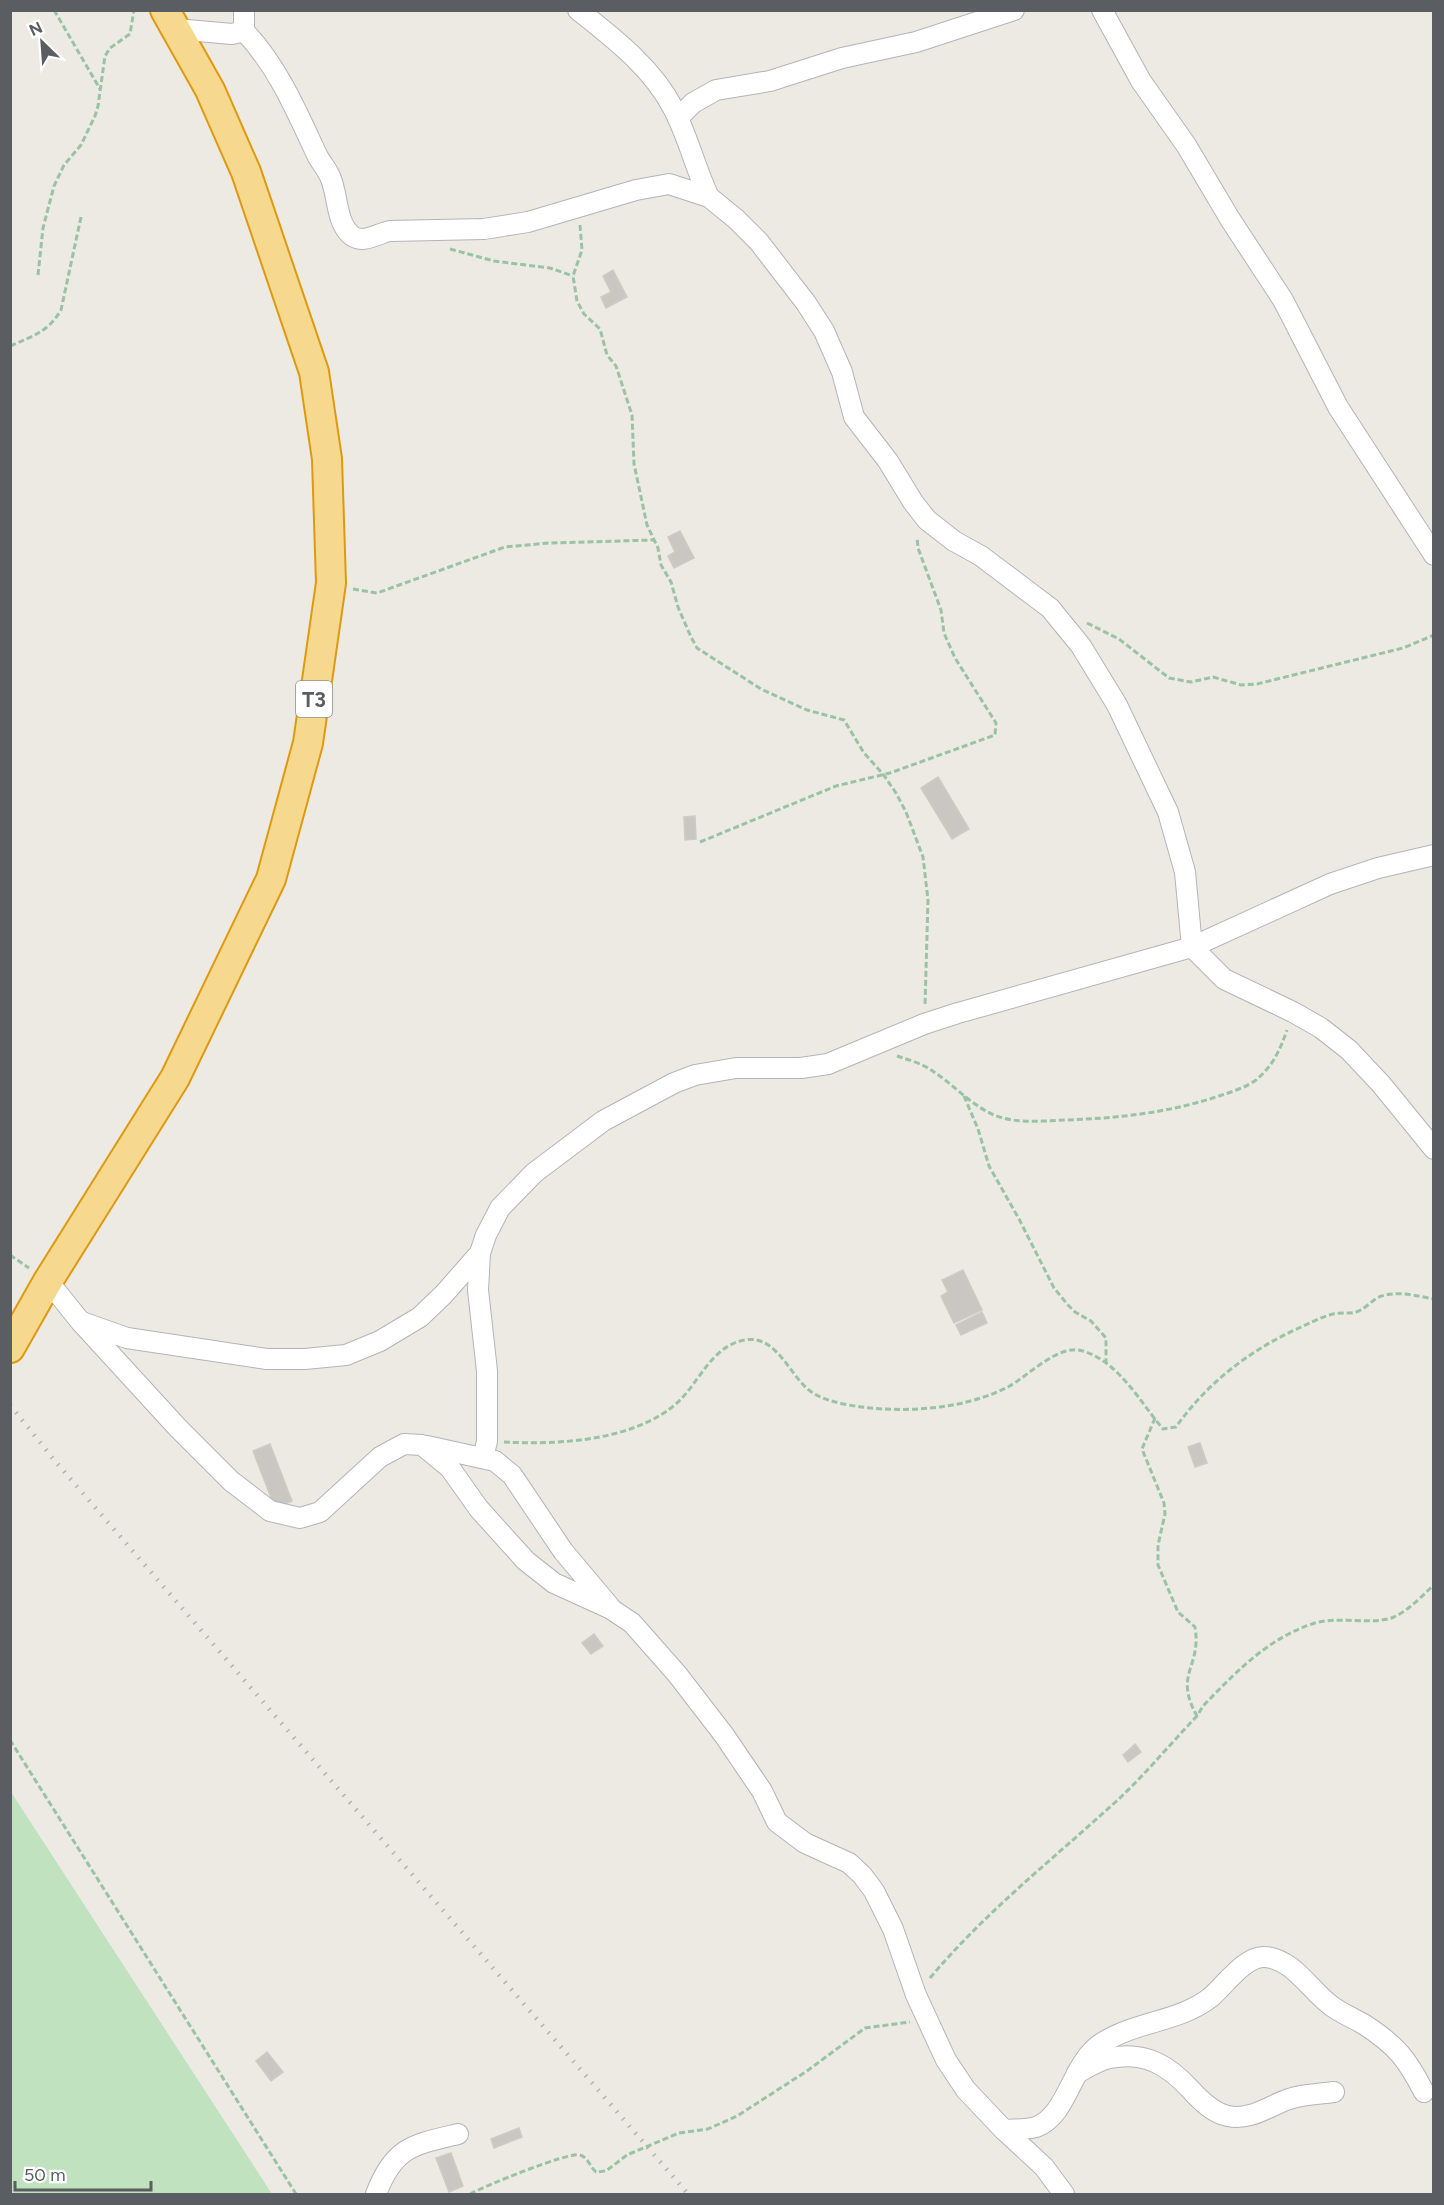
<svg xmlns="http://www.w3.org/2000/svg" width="1444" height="2205" viewBox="0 0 1444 2205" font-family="Figtree,sans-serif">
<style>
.green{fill:#c0e2bf}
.building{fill:#cac6c1;stroke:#d0cbc1;stroke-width:1.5}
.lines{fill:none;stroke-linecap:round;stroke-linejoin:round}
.minor-casing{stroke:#b2b5b8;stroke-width:22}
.highway-casing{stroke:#df990f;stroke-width:32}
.path{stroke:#99c3a4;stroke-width:3;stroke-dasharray:6 3;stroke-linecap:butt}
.minor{stroke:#fff;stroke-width:20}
.highway{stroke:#f6d98f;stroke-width:28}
.rail{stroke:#b2b3b3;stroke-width:4.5;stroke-dasharray:1.5 8;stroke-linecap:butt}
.labels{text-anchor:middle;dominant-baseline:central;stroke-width:5;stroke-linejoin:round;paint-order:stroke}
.shield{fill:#fff;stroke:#8c8e91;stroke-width:1.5}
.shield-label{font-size:21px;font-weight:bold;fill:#5a5e62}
</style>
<rect width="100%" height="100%" fill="#eceae2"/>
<path class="green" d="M11,1792L272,2194H11Z"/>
<g class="building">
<path d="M613,270L627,297L606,308L601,297L611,292L603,276Z"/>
<path d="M680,531L694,558L674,568L668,556L675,552L668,537Z"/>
<path d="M938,777L969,829L952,839L921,788Z"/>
<path d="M695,816L696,839L685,840L684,817Z"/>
<path d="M963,1270L982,1310L954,1323L941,1296L948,1292L942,1280Z"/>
<path d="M982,1312L987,1323L961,1335L956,1325Z"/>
<path d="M1200,1443L1207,1463L1195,1467L1188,1447Z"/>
<path d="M270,1444L292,1501L275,1508L253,1451Z"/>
<path d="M594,1634L603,1646L591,1654L582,1643Z"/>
<path d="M1135,1744L1141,1752L1128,1762L1123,1755Z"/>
<path d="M267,2052L283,2072L271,2081L256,2061Z"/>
<path d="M519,2128L522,2137L494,2148L491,2139Z"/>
<path d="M451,2153L463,2186L449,2192L436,2158Z"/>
</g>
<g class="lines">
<g class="minor-casing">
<g id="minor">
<path d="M244,10V31C277,65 297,112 317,155C321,163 328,170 331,179C338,196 336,222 351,235C363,245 378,233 390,231L484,229L528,222L636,190L669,184L709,197L736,219L759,242L806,303L824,331L842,372L854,417L888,461L913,502L927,520L954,541L981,556L1050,608L1081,646L1117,705L1168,812L1185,872L1192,947L1224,979L1293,1012L1321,1028L1349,1050L1381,1084L1434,1149"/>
<path d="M578,10C613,38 652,67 673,108C688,136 695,168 709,197"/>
<path d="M1102,10L1141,81L1186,145L1230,219L1283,300L1338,407L1434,555"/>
<path d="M176,29L232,34L244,31"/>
<path d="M678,118L693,103L716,90L770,81L842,58L916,42L1014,10"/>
<path d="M48,1281L80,1321L178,1428L231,1481L270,1511L300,1518L320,1512L380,1457L404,1444L422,1445L450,1468L479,1509L526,1561L554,1583L611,1609L632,1623L677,1674L724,1735L762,1791L777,1822L805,1843L849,1863L862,1875L874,1891L893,1929L916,1995L946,2060L966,2090L1004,2130L1044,2167L1064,2194"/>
<path d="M82,1322L127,1338L267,1359H305L346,1355L380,1341L420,1317L444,1294L480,1253"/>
<path d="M427,1446L495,1461L512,1475L563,1551L610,1607"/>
<path d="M483,1458L487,1441V1371L478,1290L480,1253L486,1235L500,1208L534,1173L603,1121L674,1083L695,1075L736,1068H801L828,1064L924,1024L958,1013L1192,947L1330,884L1378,868L1434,855"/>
<path d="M1077,2073C1087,2068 1099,2060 1110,2058C1145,2051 1168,2065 1191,2090C1201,2101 1213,2113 1228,2116C1250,2121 1269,2106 1289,2099C1303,2094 1320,2094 1334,2092"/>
<path d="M1004,2130C1014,2129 1026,2130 1036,2127C1068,2116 1072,2061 1102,2043C1136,2021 1180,2022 1211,1997C1224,1986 1246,1955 1265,1957C1294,1959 1311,1992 1333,2007C1343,2014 1355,2019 1365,2025C1397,2046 1407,2059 1424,2092"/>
<path d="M376,2194C394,2147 412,2145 458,2134"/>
</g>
</g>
<g class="highway-casing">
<path id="highway" d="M10,1348L48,1281L175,1078L271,879L308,743L331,583L327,459L314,372L246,172L210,90L165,10"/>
</g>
<g class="path">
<path d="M54,10L100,89"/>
<path d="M580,225L582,250L573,276L577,301L584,314L600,329L607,355L616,366L632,415L634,464L647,525L658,548L661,565L671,582L678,607L691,637L697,648L761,689L807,710L844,720L864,753L883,774L896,793L906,812L923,857L928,900L925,1005"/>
<path d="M450,249L494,261L550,268L573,276"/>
<path d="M38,275L43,228L54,186L64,165L81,145L95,116L98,106L105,56L110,48L130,34L134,10"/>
<path d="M10,346C33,336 48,332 61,310L81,217"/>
<path d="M353,589L377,593L505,547L549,543L654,540"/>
<path d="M1087,623L1119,639L1169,678L1191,682L1213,677L1241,685L1257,684L1403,648L1434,635"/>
<path d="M700,842L836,786L890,773L995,735L996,723L955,658L944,633L941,610L918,548L917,537"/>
<path d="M897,1056C909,1060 924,1064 934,1072C954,1085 971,1105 994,1115C1016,1124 1042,1121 1066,1120C1119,1118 1168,1113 1219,1096C1231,1092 1245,1088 1256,1080C1273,1066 1280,1050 1287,1030"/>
<path d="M964,1096L978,1129L989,1166L1019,1219L1054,1288L1068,1305L1075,1312L1091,1321L1106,1338V1363"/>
<path d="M10,1255L29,1268"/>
<path d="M1155,1418L1142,1449L1164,1503L1165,1514L1158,1545V1565L1178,1612L1195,1627C1202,1668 1173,1673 1197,1716"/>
<path d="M504,1442C558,1445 634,1441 677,1403C700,1382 711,1346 745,1340C778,1334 791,1380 813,1393C830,1404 864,1408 884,1409C926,1411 970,1406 1008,1387C1028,1376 1059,1343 1083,1351C1119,1362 1140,1402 1163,1429L1176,1427C1207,1383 1250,1350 1299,1328C1310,1323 1321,1317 1333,1314C1340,1312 1349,1314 1356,1312C1364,1310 1371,1301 1379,1297C1396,1290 1417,1296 1434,1299"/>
<path d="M10,1740L296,2194"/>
<path d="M930,1978C987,1910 1057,1856 1122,1796C1148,1771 1172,1742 1197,1716L1203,1706C1235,1673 1267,1639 1312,1624C1337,1615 1372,1626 1394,1617C1409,1610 1422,1596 1434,1585"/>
<path d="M470,2194C485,2186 567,2152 580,2155C588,2157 590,2167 596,2172L606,2171L627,2155L679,2133L708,2129L737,2116L807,2071L865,2028L910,2022"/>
</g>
<use href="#minor" class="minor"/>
<use href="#highway" class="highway"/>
<path class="rail" d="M10,1405L55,1461L688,2194"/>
</g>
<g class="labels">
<rect class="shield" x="296" y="681" width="36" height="36" rx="4.5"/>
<g class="shield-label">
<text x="314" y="699">T3</text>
</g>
</g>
<rect width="1444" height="2205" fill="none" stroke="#5a5e62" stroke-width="24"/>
<g transform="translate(42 42) rotate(335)" stroke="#ffffff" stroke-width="4.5" paint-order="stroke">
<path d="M0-4.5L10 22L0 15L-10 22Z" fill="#5a5e62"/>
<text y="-9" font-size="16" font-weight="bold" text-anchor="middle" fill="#5a5e62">N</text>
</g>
<path d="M15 2181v9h136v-9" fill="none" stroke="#5a5e62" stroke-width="3"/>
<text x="24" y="2181" font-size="18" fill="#5a5e62" stroke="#ffffff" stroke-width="4.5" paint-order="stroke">50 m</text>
</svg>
